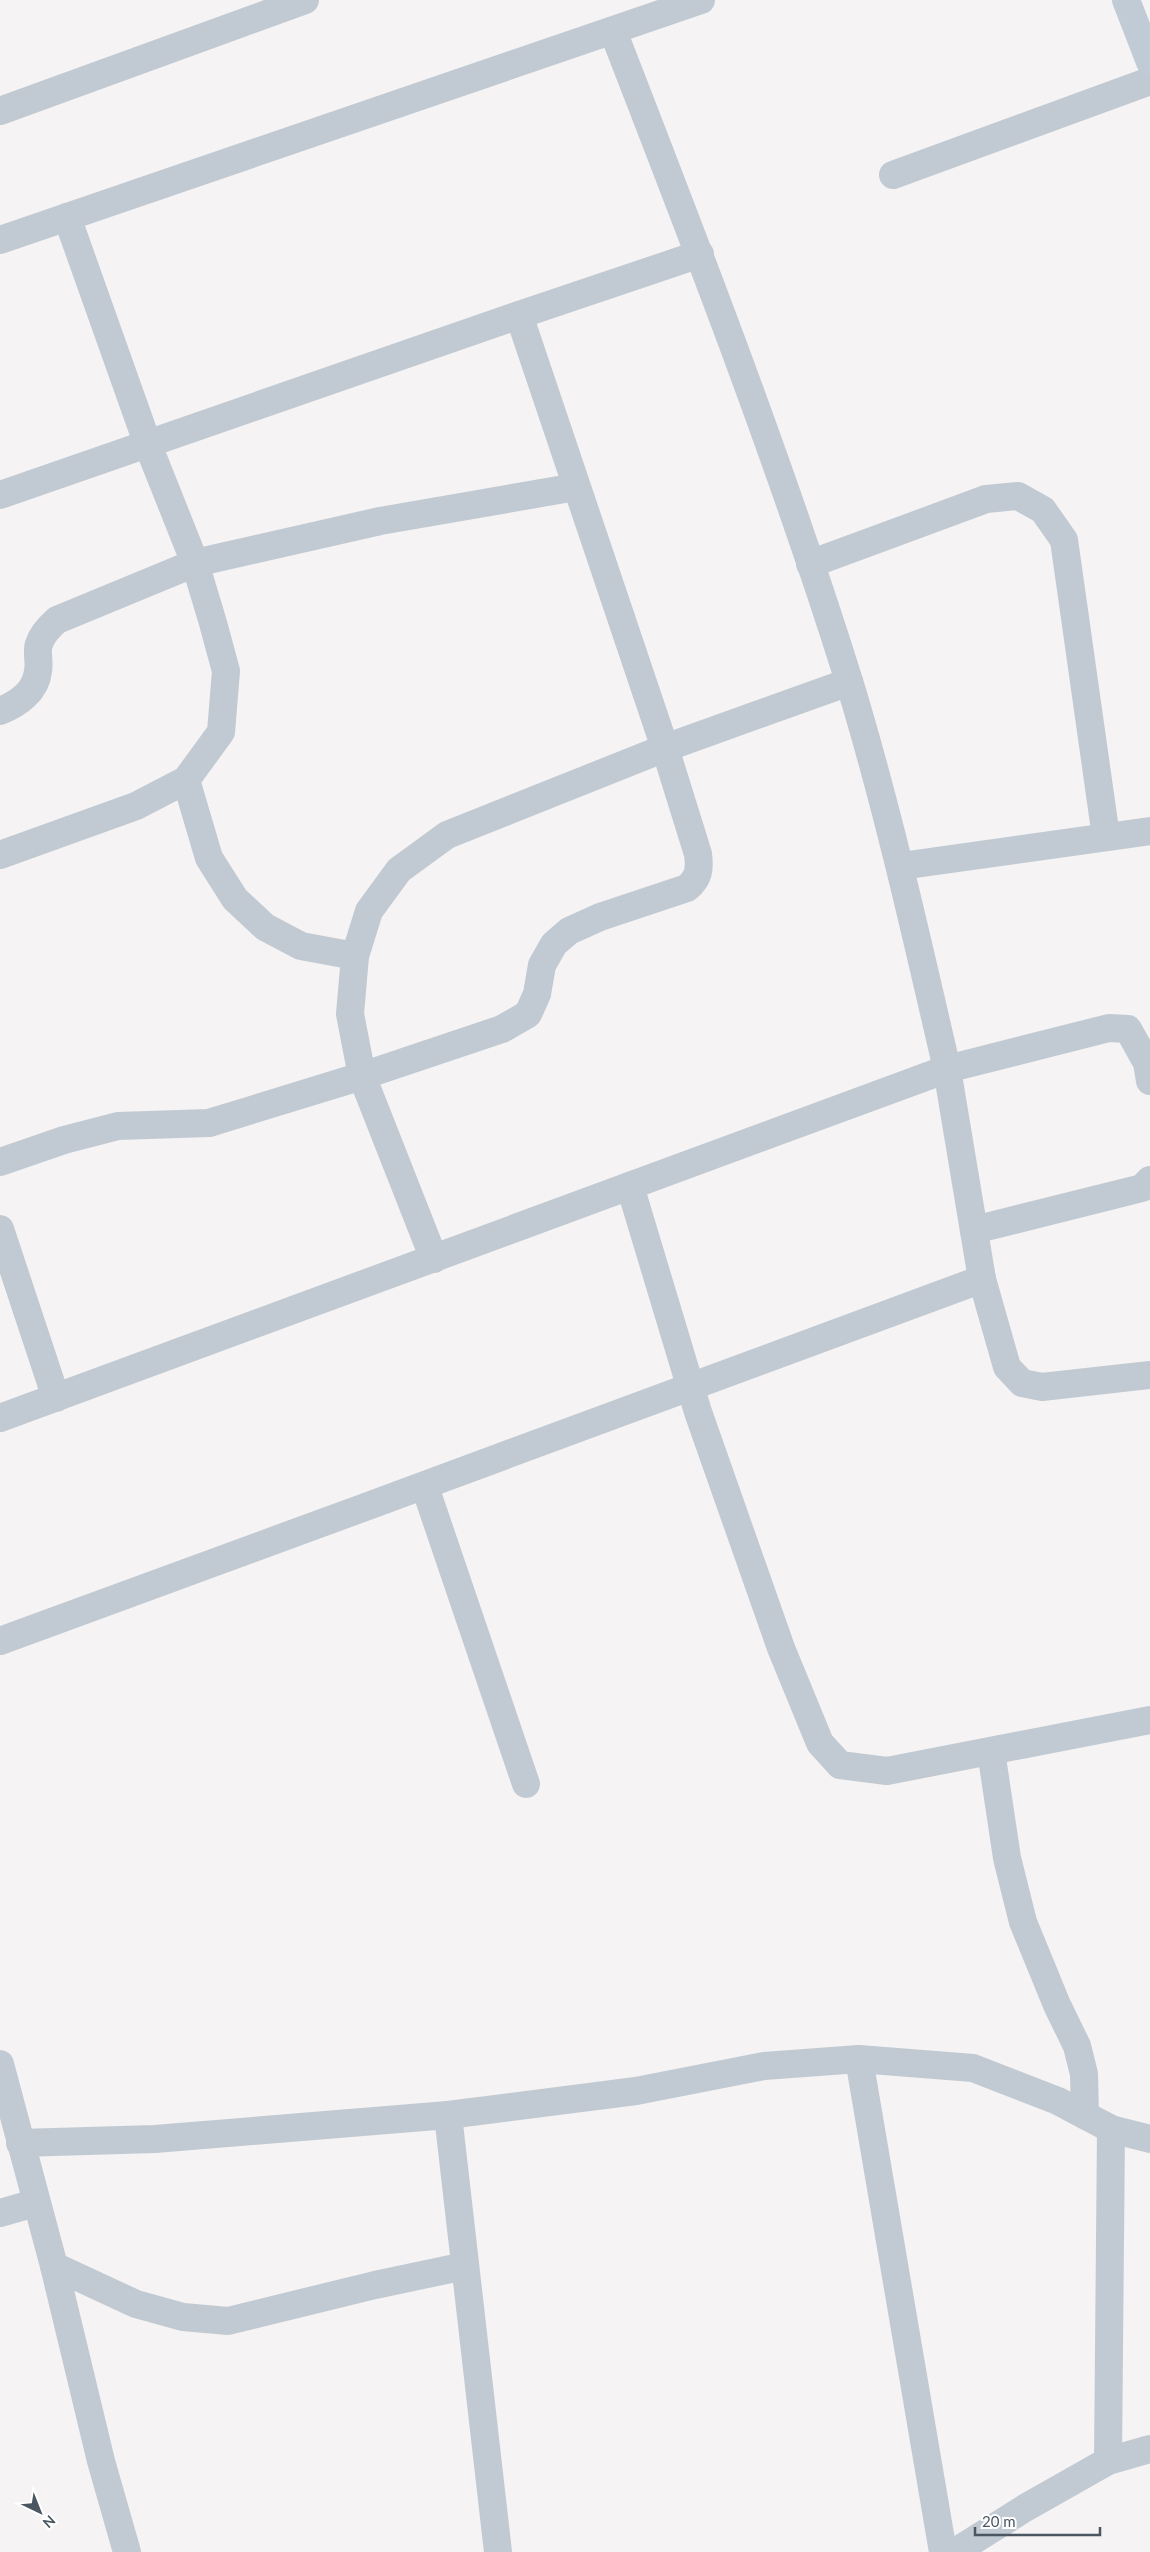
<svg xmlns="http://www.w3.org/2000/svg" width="1150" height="2552" viewBox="0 0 1150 2552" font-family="Lato,sans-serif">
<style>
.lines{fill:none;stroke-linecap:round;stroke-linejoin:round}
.street{stroke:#c1cad2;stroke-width:28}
.secondary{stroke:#c1cbd6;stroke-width:28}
</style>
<rect width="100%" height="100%" fill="#f5f3f3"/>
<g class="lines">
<g class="street">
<path d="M613,31C696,245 780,461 849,681C888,809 917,939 947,1069L1109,1028L1128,1029L1147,1063L1150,1081"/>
<path d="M0,111L305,0"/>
<path d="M893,175L1150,81"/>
<path d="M0,240L701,0"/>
<path d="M0,495L519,315L700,254"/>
<path d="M810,564L986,499L1018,496L1043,510L1064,540L1106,837"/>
<path d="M0,711C18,704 36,691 38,671C40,662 36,652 39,644C42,634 49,627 57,620L195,563L380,521L576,487"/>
<path d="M186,780L209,858L235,899L265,927L301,946L355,956"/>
<path d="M0,855L136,806L186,780L221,732L226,671L213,623L195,563L148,445L67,217"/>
<path d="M901,866L1150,831"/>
<path d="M0,1162L64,1140L118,1126L209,1123L362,1076L502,1029L528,1014L537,994L542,965L554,944L569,931L600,917L687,888C699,878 700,869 698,854L665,748L519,315"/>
<path d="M630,1186L698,1412L781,1648L820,1743L840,1765L887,1771L1150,1720"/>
<path d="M0,1229L56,1398"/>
<path d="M974,1230L1142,1188L1150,1180"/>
<path d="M434,1259L362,1076L350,1014L355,956L369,911L399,870L447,835L665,748L849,682"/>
<path d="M0,1418L947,1069L982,1279L1007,1367L1022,1383L1042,1387L1150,1375"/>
<path d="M425,1487L526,1784"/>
<path d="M0,1641C328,1522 654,1399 982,1279"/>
<path d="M991,1751L1007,1858L1023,1922L1057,2005L1077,2046L1084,2074L1085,2115"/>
<path d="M859,2059L943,2552"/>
<path d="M0,2064L54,2266L101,2461L127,2552"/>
<path d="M448,2115L498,2552"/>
<path d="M20,2143L155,2139L448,2115L636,2091L764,2066L859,2059L973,2068L1058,2101L1111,2129L1150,2139"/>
<path d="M0,2213L35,2203"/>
<path d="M54,2266L136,2304L183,2317L228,2321L375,2285L465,2266"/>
<path d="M1108,2461L1111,2129"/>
<path d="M955,2552L1025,2508L1108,2461L1150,2449"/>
</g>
<path class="secondary" d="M1126,0L1150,62"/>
</g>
<g transform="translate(40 2512) rotate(137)" stroke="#ffffff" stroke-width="4" paint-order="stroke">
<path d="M0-4L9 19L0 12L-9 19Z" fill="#4a5661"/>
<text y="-8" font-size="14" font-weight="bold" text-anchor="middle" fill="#4a5661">N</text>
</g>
<path d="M975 2527v8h125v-8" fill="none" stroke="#4a5661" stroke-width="2.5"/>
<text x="982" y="2527" font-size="15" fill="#4a5661" stroke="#ffffff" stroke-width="4" paint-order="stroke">20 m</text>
</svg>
